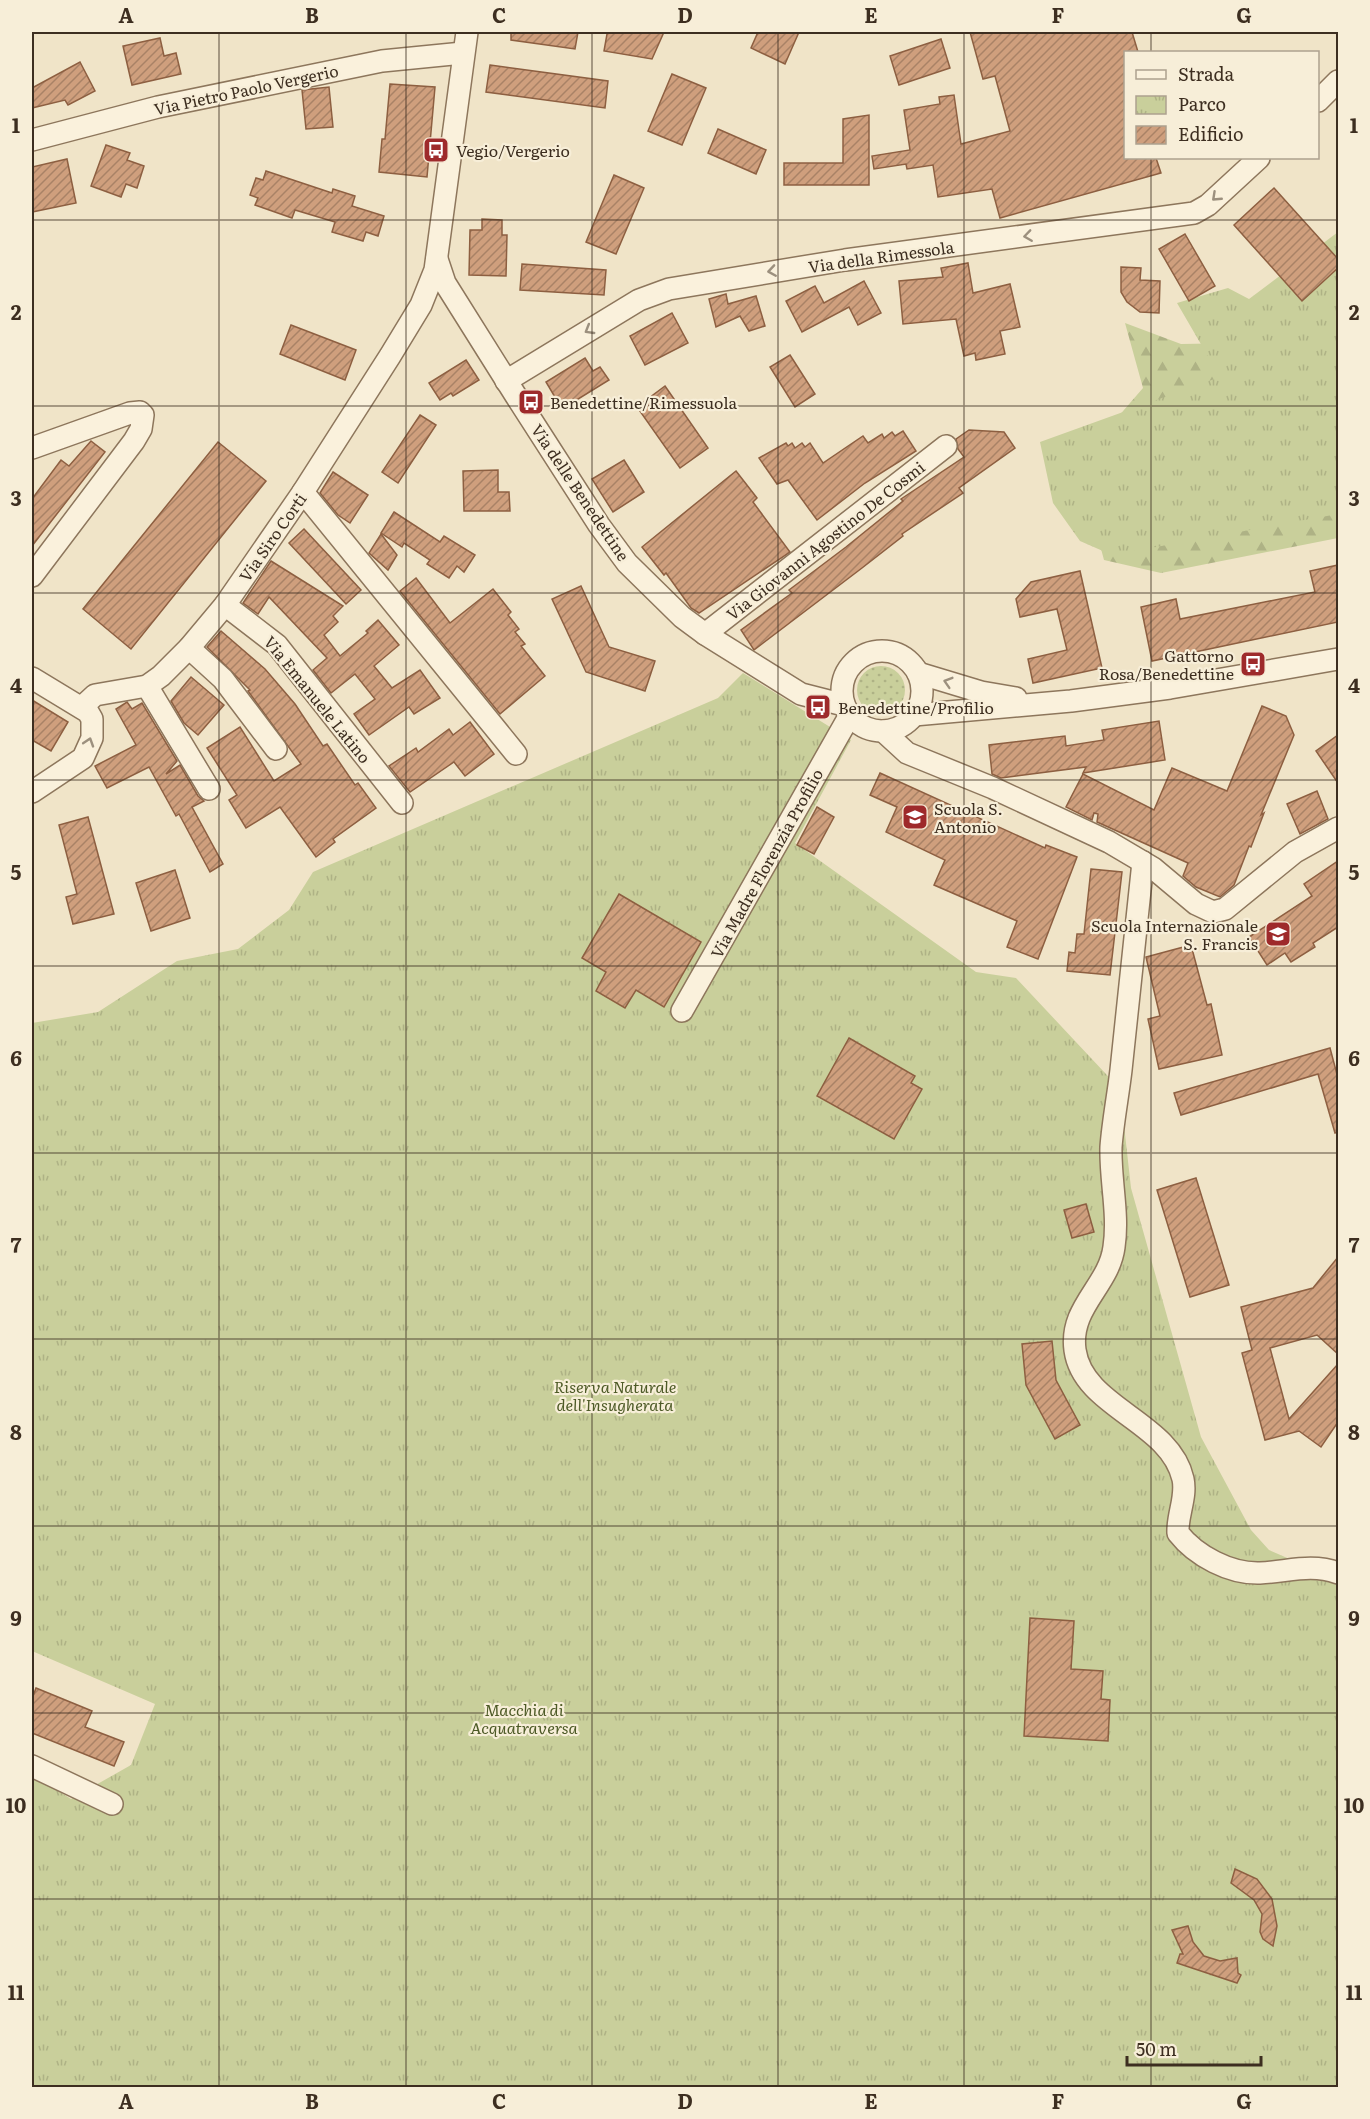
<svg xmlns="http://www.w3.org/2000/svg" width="1370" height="2119" viewBox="0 0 1370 2119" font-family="Literata,serif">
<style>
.grass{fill:url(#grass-dots)}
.forest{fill:url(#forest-firs)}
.park{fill:url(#park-tufts)}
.building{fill:url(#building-hatch);stroke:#8d5f41;stroke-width:1.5}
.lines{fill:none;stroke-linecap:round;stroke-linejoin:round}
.street-casing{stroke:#8d765c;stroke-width:24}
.street{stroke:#faf1dc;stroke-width:21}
.oneway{stroke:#9c907e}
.grid{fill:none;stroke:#3d2e20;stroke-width:1.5;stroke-opacity:0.55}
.labels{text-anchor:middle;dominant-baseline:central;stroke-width:4.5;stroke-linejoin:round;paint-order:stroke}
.street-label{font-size:16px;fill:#3d2e20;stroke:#f7eed8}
.poi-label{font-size:16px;fill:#3d2e20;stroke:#f7eed8;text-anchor:start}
.park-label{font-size:16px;font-style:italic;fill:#4d5a26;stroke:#f7eed8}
.neatline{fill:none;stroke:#3d2e20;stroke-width:2}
.grid-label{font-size:20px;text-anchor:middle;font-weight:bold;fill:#3d2e20}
</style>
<defs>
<pattern id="grass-dots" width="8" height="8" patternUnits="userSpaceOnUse" patternTransform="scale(1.5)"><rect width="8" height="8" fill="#c9cf9b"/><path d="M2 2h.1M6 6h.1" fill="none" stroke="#aeb285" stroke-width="1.8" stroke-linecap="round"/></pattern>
<pattern id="forest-firs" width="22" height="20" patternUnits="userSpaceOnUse" patternTransform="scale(1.5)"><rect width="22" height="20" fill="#c9cf9b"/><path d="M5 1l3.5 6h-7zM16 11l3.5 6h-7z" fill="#aeb285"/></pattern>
<pattern id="park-tufts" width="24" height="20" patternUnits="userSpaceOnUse" patternTransform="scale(1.5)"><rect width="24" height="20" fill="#c9cf9b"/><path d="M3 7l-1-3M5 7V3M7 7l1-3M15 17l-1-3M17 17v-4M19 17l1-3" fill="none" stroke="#aeb285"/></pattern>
<pattern id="building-hatch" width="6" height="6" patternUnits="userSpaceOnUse" patternTransform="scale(1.5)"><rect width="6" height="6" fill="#cf9f7d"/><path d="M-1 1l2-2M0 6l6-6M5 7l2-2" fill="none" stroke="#a98266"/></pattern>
</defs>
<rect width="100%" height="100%" fill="#f0e4c8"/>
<circle class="grass" cx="881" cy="690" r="24"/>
<path class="forest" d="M1125,323L1181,344L1239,343L1338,388V538L1161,573L1104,560L1078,463L1143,388Z"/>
<g class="park">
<path d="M1338,232V514L1112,555L1080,541L1053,503L1040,442L1220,377L1177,303L1228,288L1249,299Z"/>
<path d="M743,673L851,740L795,843L976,972L1016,978L1120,1089L1131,1188L1201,1437L1251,1530L1269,1550L1338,1580V2087H32V1774L71,1799L131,1765L155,1704L32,1651V1023L98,1012L177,961L238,949L289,910L313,872L718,698Z"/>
</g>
<g class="building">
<path d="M511,32H578L575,49L511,40Z"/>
<path d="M612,32H664L652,59L604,51L607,34Z"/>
<path d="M758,32H799L785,64L751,48Z"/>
<path d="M970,32H1132L1138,52H1125V158H1156L1161,173L1000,218L992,189L938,197L933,165L907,169L906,164L874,169L872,156L910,150L904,110L940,104L939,97L954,95L961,144L1010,131L995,76L983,79Z"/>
<path d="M160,38L164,56L176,53L181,74L132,85L123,46Z"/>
<path d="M941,39L950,68L899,85L890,56Z"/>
<path d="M80,62L95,91L68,105L65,100L32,108V88Z"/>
<path d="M490,65L608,81L605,108L486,92Z"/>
<path d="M672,74L706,88L682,145L648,131Z"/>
<path d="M390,84L435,87L427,177L379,172L382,139H385Z"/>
<path d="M329,87L333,127L306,129L302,90Z"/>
<path d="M869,115V185H784V163H843V119Z"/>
<path d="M718,129L766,150L756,174L708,153Z"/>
<path d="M106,145L130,153L127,160L144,166L137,188L126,184L121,197L91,186Z"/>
<path d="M67,159L76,203L32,212V167Z"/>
<path d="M266,171L332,193L333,189L355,196L352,206L384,216L378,236L366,232L363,241L332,232L335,222L295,210L292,218L255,205L258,198L250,195L256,178L263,180Z"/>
<path d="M614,175L644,188L616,254L586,242Z"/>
<path d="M1274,188L1338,259V268L1302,301L1234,225Z"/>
<path d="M482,219L502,220V235H507L506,276L469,275L470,230H482Z"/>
<path d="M1185,234L1215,286L1189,301L1159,249Z"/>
<path d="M968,263L973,293L1010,284L1020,327L1000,331L1005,354L976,360L975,353L964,356L956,319L903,324L899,281L943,277L941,268Z"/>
<path d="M522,264L606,270L604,295L520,290Z"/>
<path d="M1121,267L1141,268L1140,280L1160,281L1159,313L1140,312L1127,302L1121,292Z"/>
<path d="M864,281L881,313L858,325L849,307L802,332L786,301L815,286L824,303Z"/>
<path d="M726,294L728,304L756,296L765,326L749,331L740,316L716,327L709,299Z"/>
<path d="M672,313L688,343L645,365L630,336Z"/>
<path d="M291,325L356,350L345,380L280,354Z"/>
<path d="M790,355L815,394L795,407L770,367Z"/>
<path d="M585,358L593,371L600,367L609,380L562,409L546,382Z"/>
<path d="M466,360L479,380L453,396L451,393L440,400L429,383Z"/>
<path d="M665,386L708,448L680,468L637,407Z"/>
<path d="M420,415L436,425L398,483L382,472Z"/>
<path d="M969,430L1004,432L1015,448L959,488L963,493L902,534L903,536L862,568L754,650L741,630L792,593L789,590L846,547L903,501L901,499L964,457L958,449L956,439Z"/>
<path d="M903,431L916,451L865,483L817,520L788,480L777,484L759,458L786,443L788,446L792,443L795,448L802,443L805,447L810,443L823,463L863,436L868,443L882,434L884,438L892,432L895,436Z"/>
<path d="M91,441L105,452L32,546V499L61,460L69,466Z"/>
<path d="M218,442L266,481L131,649L83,609Z"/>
<path d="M624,460L644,492L613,512L592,479Z"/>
<path d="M498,470V492H509L510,511H464L463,471Z"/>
<path d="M736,471L757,498L753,502L790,552L699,613L691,608L666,573L664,575L642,547Z"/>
<path d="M333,472L368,495L350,523L338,515L320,493Z"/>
<path d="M394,512L440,542L444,536L475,555L464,572L457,566L449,578L427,564L430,560L404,543L402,547L381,533Z"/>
<path d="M304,529L361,590L346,604L289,543Z"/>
<path d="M381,534L397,555L388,570L369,553Z"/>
<path d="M271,561L343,606L333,616L338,622L324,635L340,656L368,633L366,631L378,620L399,645L374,666L392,688L420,670L440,698L414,714L409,707L369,735L354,714L375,699L355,674L331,693L313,670L327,658L269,597L258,614L243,603Z"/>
<path d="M1338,565V622L1152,661L1141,607L1176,599L1180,619L1315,592L1310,571Z"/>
<path d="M1080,571L1102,668L1033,683L1028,659L1067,650L1057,609L1020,617L1016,599L1031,582Z"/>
<path d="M416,578L450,623L493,589L511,612L508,615L519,629L515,632L525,644L521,646L545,676L500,714L400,591Z"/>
<path d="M581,586L609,647L655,661L645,691L586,672L552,599Z"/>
<path d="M221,631L265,669L295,704L323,746L327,744L355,785L358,783L376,808L333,839L335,842L316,857L280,807L246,828L229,800L237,795L207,748L240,727L274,781L301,764L248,691L250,690L207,647Z"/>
<path d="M191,677L224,705L198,735L184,723L171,701Z"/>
<path d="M32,700L68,722L51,751L32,740Z"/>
<path d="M127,702L132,709L142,703L177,761L166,774L180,765L198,796L204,801L192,807L223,864L210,872L179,814L176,816L149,767L107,788L95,766L136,745L116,709Z"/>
<path d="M1262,706L1286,716L1294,735L1261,815L1264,813L1251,847L1249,846L1234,885L1220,897L1196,887L1183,876L1188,863L1097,822L1098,814L1094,813L1092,820L1066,807L1083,774L1154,810L1172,768L1227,791Z"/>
<path d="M1159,721L1165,760L1083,773L1086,767L1001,778L992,774L989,745L1065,736L1066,746L1104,740L1102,730Z"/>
<path d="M470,722L494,754L465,776L454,762L410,792L389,766L416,748L418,752L449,729L453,735Z"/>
<path d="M1338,735V783L1316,751Z"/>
<path d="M880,773L1045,848L1046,845L1077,857L1038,959L1007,947L1017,921L934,885L945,860L886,832L897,807L870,795Z"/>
<path d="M1317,791L1328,819L1300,834L1287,804Z"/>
<path d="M817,807L834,817L814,854L797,845Z"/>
<path d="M88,817L114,914L73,924L66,897L77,894L59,825Z"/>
<path d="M1338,861V927L1313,943L1315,947L1291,962L1285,953L1267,965L1249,937L1312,896L1304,884Z"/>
<path d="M1091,869L1122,872L1110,975L1067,971L1069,952L1075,953L1077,934H1084Z"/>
<path d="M175,870L190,918L151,931L136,883Z"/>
<path d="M619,894L701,942L664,1007L636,990L625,1008L596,991L606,972L582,958Z"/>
<path d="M1191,945L1207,1005L1211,1004L1222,1055L1159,1069L1148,1019L1160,1016L1146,957Z"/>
<path d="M849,1038L915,1076L911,1083L922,1089L894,1139L817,1096Z"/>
<path d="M1330,1048L1338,1078V1132L1335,1133L1318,1074L1181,1115L1174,1093Z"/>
<path d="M1196,1178L1229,1285L1190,1297L1157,1190Z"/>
<path d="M1086,1204L1094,1232L1072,1238L1064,1210Z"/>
<path d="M1338,1257V1354L1317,1335L1270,1348L1289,1419L1338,1364V1422L1321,1447L1299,1431L1265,1440L1242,1353L1252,1350L1241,1307L1313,1288Z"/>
<path d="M1052,1341L1056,1380L1080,1425L1055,1439L1026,1385L1022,1344Z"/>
<path d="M1030,1618L1074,1621L1071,1669L1103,1671L1101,1699L1110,1700L1108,1741L1024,1736Z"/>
<path d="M36,1688L92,1711L85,1727L124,1742L114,1766L32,1733V1699Z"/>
<path d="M1235,1869L1257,1879L1272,1899L1277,1926L1273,1946L1263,1939L1260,1932L1262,1914L1254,1900L1231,1883Z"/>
<path d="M1188,1926L1193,1942L1204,1956L1220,1961L1237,1958L1238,1973L1241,1975L1237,1983L1177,1963L1180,1954H1183L1172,1930Z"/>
</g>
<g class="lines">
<g class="street-casing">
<g id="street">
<path d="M1318,101L1338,81"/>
<path d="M32,140L158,107L382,61L463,53"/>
<path d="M437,259L445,283L516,396L599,525L627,563L682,617L705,634L801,694L844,705"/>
<path d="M506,381L639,300L669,289L845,260L1194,213L1208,205L1259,158"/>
<path d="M32,448L130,413L140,412L143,415L141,429L134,441L32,576"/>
<path d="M303,492L516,754"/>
<path d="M225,605L277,645L402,803"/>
<path d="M705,634L946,446"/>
<path d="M189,648L223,679L276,749"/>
<circle cx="882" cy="691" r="40"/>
<path d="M918,673L981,692L1016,698"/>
<path d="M32,678L88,712L92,719V738L83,758L32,792"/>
<path d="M147,686L209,789"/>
<path d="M82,707L95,695L147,686L161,676L189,648L225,605L303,492L390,356L421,305L435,270L467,32"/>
<path d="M914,715L1071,701L1170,688L1338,659"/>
<path d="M883,731L907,753L993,788L1109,842L1153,868L1196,904L1213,912L1225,909L1295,852L1338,828"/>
<path d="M1143,862C1136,931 1128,1001 1121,1070C1118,1096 1113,1121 1111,1147C1110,1180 1119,1214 1114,1247C1109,1286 1069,1307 1075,1350C1083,1408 1170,1421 1183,1479C1187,1497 1177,1515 1178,1533C1196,1556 1230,1574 1260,1573C1287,1572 1311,1563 1338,1573"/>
<path d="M682,1011L850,715"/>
<path d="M32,1766L112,1804"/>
</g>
</g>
<use href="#street" class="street"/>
</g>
<defs><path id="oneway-chevron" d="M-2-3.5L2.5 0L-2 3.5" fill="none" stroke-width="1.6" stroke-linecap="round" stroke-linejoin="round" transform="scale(1.5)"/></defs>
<g class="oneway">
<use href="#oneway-chevron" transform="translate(1216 197) rotate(137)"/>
<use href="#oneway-chevron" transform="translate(1028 236) rotate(172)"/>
<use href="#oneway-chevron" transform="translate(772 271) rotate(171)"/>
<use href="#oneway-chevron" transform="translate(589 330) rotate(149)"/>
<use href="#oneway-chevron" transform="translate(948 682) rotate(-163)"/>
<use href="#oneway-chevron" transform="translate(89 742) rotate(-72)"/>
</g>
<path class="grid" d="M219,32V2088M406,32V2088M592,32V2088M778,32V2088M964,32V2088M1151,32V52M1151,158V2088M32,220H1338M32,406H1338M32,593H1338M32,780H1338M32,966H1338M32,1153H1338M32,1339H1338M32,1526H1338M32,1713H1338M32,1899H1338"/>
<defs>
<g id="bus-square" transform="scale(1.35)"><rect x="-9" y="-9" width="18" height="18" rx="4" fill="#9e2a2b" stroke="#f7eed8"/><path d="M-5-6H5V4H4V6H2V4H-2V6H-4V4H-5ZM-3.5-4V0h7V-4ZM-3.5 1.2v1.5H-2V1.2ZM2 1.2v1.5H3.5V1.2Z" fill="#fff"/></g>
<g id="school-square" transform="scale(1.35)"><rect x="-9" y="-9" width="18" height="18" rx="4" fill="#9e2a2b" stroke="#f7eed8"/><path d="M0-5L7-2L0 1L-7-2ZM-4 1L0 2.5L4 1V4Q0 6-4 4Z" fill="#fff"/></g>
</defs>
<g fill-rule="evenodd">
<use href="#bus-square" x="436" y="150"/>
<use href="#bus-square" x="531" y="402"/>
<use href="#bus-square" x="1253" y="664"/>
<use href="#bus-square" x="818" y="707"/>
<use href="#school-square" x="915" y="817"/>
<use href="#school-square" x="1278" y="934"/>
</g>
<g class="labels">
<g class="street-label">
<text transform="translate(246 89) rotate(-12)">Via Pietro Paolo Vergerio</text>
<text transform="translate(881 256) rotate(-8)">Via della Rimessola</text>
<text transform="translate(581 492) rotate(56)">Via delle Benedettine</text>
<text transform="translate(272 537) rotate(-55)">Via Siro Corti</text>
<text transform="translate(825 540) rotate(-38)">Via Giovanni Agostino De Cosmi</text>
<text transform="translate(318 699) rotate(51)">Via Emanuele Latino</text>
<text transform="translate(766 863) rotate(-61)">Via Madre Florenzia Profilio</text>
</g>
<g class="poi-label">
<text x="456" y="150">Vegio/Vergerio</text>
<text x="550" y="402">Benedettine/Rimessuola</text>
<text x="1234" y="655" text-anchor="end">Gattorno<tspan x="1234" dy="18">Rosa/Benedettine</tspan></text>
<text x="838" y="707">Benedettine/Profilio</text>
<text x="934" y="808">Scuola S.<tspan x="934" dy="18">Antonio</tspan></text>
<text x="1258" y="925" text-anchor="end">Scuola Internazionale<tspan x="1258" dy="18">S. Francis</tspan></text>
</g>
<g class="park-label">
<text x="615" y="1386">Riserva Naturale<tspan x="615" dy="18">dell'Insugherata</tspan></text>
<text x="524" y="1709">Macchia di<tspan x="524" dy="18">Acquatraversa</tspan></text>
</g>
</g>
<rect width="1370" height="2119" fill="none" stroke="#f7eed8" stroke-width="66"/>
<rect x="1124" y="51" width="195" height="108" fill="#f7eed8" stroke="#ada18e" stroke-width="1.5"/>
<rect x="1136" y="70" width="30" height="9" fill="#faf1dc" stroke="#ada18e" stroke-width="1.5"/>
<text x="1178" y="81" font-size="18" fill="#3d2e20">Strada</text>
<rect x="1136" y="96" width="30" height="18" fill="url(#park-tufts)" stroke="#ada18e" stroke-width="1.5"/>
<text x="1178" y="111" font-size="18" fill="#3d2e20">Parco</text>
<rect x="1136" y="126" width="30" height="18" fill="url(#building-hatch)" stroke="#ada18e" stroke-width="1.5"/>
<text x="1178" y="141" font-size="18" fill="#3d2e20">Edificio</text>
<path d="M1127 2056v9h134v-9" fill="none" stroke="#3d2e20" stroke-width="3"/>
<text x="1136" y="2056" font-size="18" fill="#3d2e20" stroke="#f7eed8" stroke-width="4.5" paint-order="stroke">50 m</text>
<rect x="33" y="33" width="1304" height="2053" class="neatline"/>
<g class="grid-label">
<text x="126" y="23">A</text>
<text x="312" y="23">B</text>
<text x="499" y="23">C</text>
<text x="685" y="23">D</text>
<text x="871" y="23">E</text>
<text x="1058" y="23">F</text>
<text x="1244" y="23">G</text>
<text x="16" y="133">1</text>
<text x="1354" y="133">1</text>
<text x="16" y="320">2</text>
<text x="1354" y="320">2</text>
<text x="16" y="506">3</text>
<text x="1354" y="506">3</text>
<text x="16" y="693">4</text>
<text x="1354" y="693">4</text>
<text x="16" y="880">5</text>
<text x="1354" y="880">5</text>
<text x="16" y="1066">6</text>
<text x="1354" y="1066">6</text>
<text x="16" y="1253">7</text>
<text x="1354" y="1253">7</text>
<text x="16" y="1440">8</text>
<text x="1354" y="1440">8</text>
<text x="16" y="1626">9</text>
<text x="1354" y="1626">9</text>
<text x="16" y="1813">10</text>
<text x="1354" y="1813">10</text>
<text x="16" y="2000">11</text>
<text x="1354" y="2000">11</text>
<text x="126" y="2109">A</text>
<text x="312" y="2109">B</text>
<text x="499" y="2109">C</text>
<text x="685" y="2109">D</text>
<text x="871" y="2109">E</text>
<text x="1058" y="2109">F</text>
<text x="1244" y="2109">G</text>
</g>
</svg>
